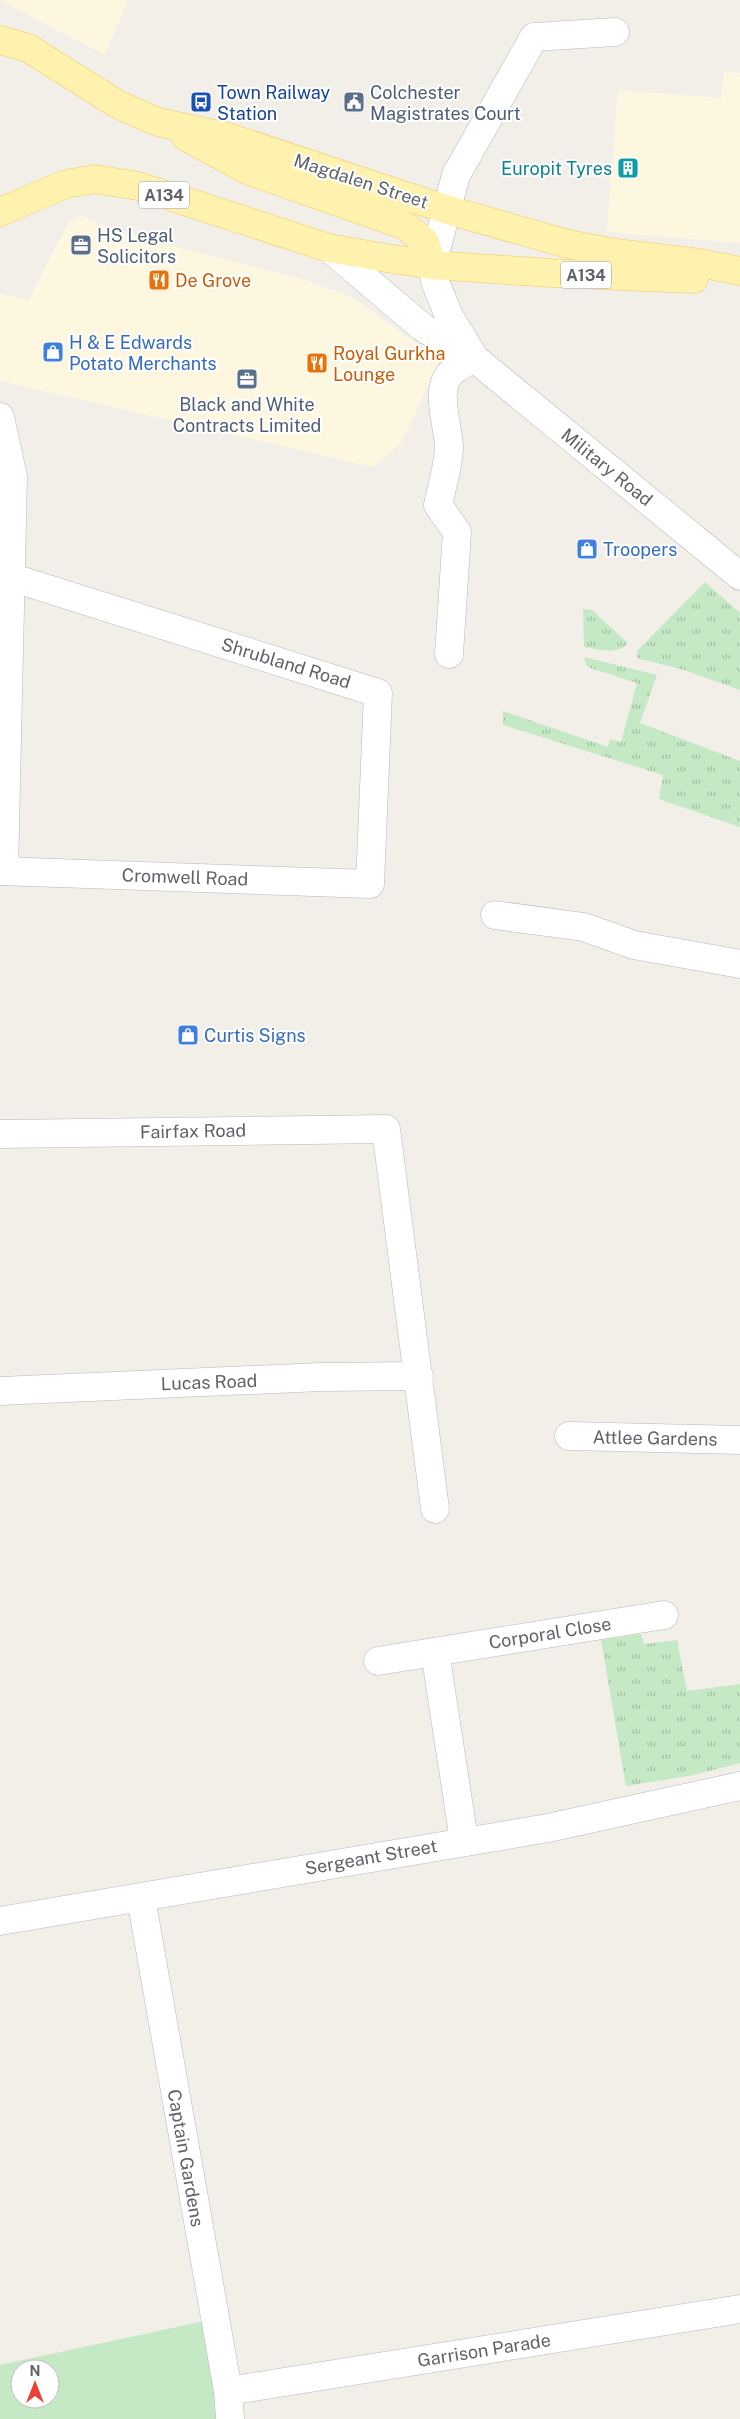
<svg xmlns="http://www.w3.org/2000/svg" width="740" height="2419" viewBox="0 0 740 2419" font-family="'Public Sans',sans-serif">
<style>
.commercial{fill:#fef7e0}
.grass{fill:url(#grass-tufts)}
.green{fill:#c5e8c5;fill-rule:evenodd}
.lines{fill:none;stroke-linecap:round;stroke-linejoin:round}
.minor-casing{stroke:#b5b8bc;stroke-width:29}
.major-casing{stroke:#f2c960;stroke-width:29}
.minor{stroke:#fff;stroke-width:28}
.major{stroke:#fff2af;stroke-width:28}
.labels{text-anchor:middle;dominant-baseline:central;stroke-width:4;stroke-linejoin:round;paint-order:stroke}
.shield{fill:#fff;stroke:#8f9295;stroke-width:1}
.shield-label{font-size:16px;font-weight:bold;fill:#5f6368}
.transit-label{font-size:18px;fill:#164399;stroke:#fff;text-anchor:start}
.service-label{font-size:18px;fill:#4e5e75;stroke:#fff;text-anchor:start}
.culture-label{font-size:18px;fill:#0d838f;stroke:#fff;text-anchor:end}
.street-label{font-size:18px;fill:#5f6368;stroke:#fff}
.food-label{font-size:18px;fill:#c56008;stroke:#fff;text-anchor:start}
.shop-label{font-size:18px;fill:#366cbe;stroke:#fff;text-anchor:start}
</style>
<defs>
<pattern id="grass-tufts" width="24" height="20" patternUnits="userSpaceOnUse" patternTransform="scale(1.25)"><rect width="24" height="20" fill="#c5e8c5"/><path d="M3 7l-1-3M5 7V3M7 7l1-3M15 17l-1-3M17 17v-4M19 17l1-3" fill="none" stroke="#a3c0a4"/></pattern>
</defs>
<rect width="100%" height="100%" fill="#f1efe8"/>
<g class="commercial">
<path d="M0,0H128L105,55Z"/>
<path d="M724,72L740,73V243L607,232L618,90L721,98Z"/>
<path d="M81,216L125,233L309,281L355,299L440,361L400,444L373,467L0,381V294L29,300L69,221Z"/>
</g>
<g class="grass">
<path d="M705,582L740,613V690L684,670L637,658V651Z"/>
<path d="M583,609L592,610L628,643C616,656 600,649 584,647Z"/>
<path d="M584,657L657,675L640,723L740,761V827L659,799L663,775L503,725V711L608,747L610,739L621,742L637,683L590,668L586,665Z"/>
<path d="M641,1634L644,1644L677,1640L687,1691L740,1684V1763L694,1775L626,1786L601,1640Z"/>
</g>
<path class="green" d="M214,2319L230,2419H0V2365ZM20,2369H50V2399H20Z"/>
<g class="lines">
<g class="minor-casing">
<g id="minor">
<path d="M329,248L422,327L474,358L740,576"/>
<path d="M472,354L449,316L436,284L432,265L456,175L534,37L615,32"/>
<path d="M0,417L13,477L4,871"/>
<path d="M449,654L457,532L438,505C442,486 448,467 449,448C449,425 432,387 454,370C460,365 468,362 474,358"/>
<path d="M0,871L370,884L378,693L10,577"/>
<path d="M495,915L584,927L634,945L740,964"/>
<path d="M0,1134L386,1129L435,1509"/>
<path d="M0,1391L321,1377L419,1376"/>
<path d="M569,1436L740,1440"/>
<path d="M435,1652L464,1840"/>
<path d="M378,1661L664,1615"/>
<path d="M141,1898L228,2391L230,2419"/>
<path d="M0,1921L548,1828L740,1786"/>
<path d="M228,2391L740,2309"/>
</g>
</g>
<g class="major-casing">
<g id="major">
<path d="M0,40L28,48L117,104L158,122L228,137L448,210L568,244L616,253L699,263L740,271"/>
<path d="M186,137L249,171L404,225L425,242L432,265"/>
<path d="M0,212L66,184L95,179L138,186L329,248L380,257L432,265L551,273L694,279"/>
</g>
</g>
<use href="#minor" class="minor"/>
<use href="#major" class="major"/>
</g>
<defs>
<g id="bus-square" transform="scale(1.125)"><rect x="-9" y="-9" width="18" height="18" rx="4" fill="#1a4fb4" stroke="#fff"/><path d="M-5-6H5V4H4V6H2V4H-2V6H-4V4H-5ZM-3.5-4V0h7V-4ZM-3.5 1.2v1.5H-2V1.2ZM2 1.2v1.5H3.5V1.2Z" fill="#fff"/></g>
<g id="civic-square" transform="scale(1.125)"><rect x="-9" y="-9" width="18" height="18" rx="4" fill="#5c6f8a" stroke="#fff"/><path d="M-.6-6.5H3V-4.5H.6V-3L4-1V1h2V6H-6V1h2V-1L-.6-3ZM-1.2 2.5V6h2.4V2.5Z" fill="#fff"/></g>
<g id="building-square" transform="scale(1.125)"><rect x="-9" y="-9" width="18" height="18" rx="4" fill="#0f9aa8" stroke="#fff"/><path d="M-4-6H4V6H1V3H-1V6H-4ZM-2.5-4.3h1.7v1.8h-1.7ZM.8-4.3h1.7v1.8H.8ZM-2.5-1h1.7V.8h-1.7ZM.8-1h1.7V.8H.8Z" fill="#fff"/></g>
<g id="office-square" transform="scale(1.125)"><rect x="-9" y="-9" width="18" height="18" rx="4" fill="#5c6f8a" stroke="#fff"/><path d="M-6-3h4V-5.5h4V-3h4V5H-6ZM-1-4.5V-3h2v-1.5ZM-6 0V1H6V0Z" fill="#fff"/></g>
<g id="restaurant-square" transform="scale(1.125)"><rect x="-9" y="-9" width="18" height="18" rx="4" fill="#e8710a" stroke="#fff"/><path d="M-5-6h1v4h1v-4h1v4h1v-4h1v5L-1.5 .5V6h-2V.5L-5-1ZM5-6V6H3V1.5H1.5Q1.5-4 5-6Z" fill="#fff"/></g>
<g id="shop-square" transform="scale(1.125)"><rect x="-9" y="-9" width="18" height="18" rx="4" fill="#3f7fe0" stroke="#fff"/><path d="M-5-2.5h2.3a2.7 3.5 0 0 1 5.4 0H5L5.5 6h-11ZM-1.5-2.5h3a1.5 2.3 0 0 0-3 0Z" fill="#fff"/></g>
</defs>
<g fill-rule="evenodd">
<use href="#bus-square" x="201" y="102"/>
<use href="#civic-square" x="354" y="102"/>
<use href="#building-square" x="628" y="168"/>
<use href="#office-square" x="81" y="245"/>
<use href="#restaurant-square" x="159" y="280"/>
<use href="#shop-square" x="53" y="352"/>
<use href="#restaurant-square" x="317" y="363"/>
<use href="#office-square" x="247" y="379"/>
<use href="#shop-square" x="587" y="549"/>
<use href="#shop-square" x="188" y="1035"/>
</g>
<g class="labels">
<g class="shield">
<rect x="139" y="181.5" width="50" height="27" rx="4"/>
<rect x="561" y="261.5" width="50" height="27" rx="4"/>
</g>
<g class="shield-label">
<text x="164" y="195">A134</text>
<text x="586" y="275">A134</text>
</g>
<g class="transit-label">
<text x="217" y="92">Town Railway<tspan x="217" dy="21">Station</tspan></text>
</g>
<g class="service-label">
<text x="370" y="92">Colchester<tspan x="370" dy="21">Magistrates Court</tspan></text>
<text x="97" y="235">HS Legal<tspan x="97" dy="21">Solicitors</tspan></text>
<text x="247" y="404" text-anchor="middle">Black and White<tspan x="247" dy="21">Contracts Limited</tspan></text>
</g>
<g class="culture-label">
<text x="612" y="168">Europit Tyres</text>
</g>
<g class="street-label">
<text transform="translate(361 181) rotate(18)">Magdalen Street</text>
<text transform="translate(607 467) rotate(39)">Military Road</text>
<text transform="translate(286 663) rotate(17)">Shrubland Road</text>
<text transform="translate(185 877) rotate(2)">Cromwell Road</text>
<text transform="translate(193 1131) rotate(-1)">Fairfax Road</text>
<text transform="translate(209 1382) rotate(-2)">Lucas Road</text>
<text transform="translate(655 1438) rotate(1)">Attlee Gardens</text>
<text transform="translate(550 1633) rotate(-9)">Corporal Close</text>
<text transform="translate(371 1857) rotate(-10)">Sergeant Street</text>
<text transform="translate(186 2158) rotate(80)">Captain Gardens</text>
<text transform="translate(484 2350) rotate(-9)">Garrison Parade</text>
</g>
<g class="food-label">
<text x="175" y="280">De Grove</text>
<text x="333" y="353">Royal Gurkha<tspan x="333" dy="21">Lounge</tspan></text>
</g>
<g class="shop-label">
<text x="69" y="342">H &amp; E Edwards<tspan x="69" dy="21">Potato Merchants</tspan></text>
<text x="603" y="549">Troopers</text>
<text x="204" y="1035">Curtis Signs</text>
</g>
</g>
<g transform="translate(35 2384)"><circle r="24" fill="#ffffff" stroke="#bfc1c3"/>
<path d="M0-4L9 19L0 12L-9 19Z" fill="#ea4335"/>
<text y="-8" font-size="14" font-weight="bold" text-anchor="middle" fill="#5f6368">N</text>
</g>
</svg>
